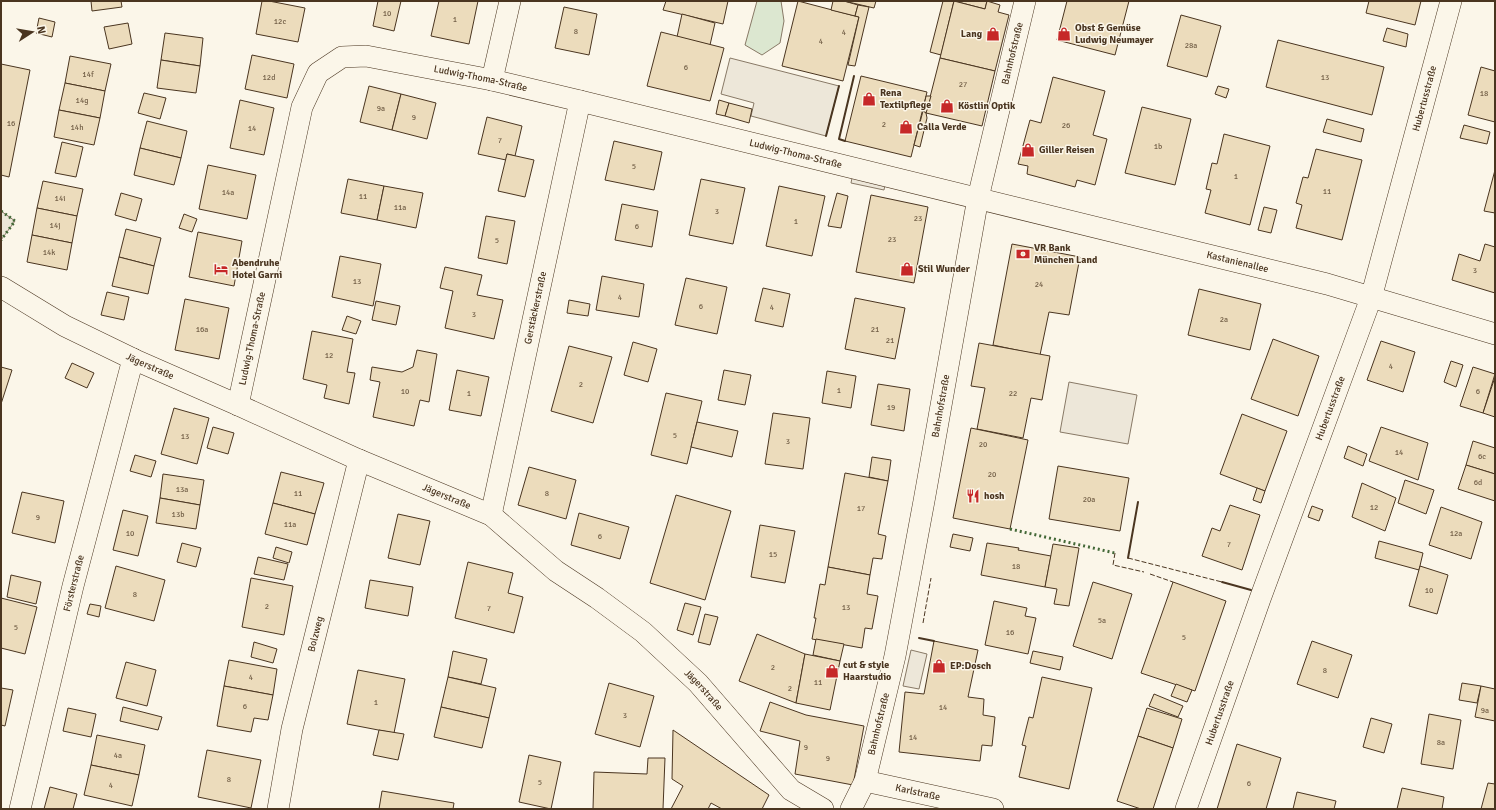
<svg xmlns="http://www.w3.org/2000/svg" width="1496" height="810" viewBox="0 0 1496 810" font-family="Signika,sans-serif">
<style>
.green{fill:#dce7d0;stroke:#887966}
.parking{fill:#ede7d9;stroke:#887966}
.building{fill:#ecdcbc;stroke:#4a3520}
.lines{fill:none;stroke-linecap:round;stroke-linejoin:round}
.street-casing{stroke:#4a3520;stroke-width:22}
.street{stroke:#fbf6e9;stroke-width:21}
.hedge{stroke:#436837;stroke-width:3;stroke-dasharray:2 3;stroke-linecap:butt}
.fence{stroke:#4a3520;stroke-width:1;stroke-dasharray:5 2;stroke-linecap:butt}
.wall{stroke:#4a3520;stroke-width:2}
.labels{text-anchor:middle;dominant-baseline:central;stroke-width:3;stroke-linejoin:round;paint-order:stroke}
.number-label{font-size:8px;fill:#725f47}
.poi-label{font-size:10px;font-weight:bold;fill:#4a3520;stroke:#fbf6e9;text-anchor:start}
.street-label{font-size:10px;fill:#4a3520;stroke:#fbf6e9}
</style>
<rect width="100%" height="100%" fill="#fbf6e9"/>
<path class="green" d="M757,1H781L784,21L780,43L762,55L745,45Z"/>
<g class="parking">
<path d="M730,58L839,86L826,136L751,116L754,103L721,94Z"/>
<path d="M853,173L886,180L884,190L851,183Z"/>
<path d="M1,211L15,221L1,240Z"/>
<path d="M1069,382L1137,395L1128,444L1060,432Z"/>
<path d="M911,650L927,654L919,689L903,686Z"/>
</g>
<g class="building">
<path d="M91,1H121L122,7L92,11Z"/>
<path d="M262,1H269L305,8L298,42L256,34Z"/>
<path d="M378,1H401L394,31L373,26Z"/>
<path d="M439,1H478L469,44L431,36Z"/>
<path d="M666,1H728L723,24L663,10Z"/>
<path d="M798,1L859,17L843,81L782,66Z"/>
<path d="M833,1H844L858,5L855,16L831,10Z"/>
<path d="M844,1H876L874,8Z"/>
<path d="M943,1H954L941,55L930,52Z"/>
<path d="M954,1H987L985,9Z"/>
<path d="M954,1L985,9L987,1L1000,5L998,12L1009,15L995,71L940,58Z"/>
<path d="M1067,1H1129L1115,55L1057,40Z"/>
<path d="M1369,1H1421L1415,25L1366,13Z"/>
<path d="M858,5L869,7L855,66L848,65L859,17L855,16Z"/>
<path d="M564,7L597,14L589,55L555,48Z"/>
<path d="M682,14L715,23L710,45L677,37Z"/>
<path d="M1181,15L1221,26L1207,77L1167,66Z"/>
<path d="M39,18L55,22L52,37L36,33Z"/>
<path d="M128,23L132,44L109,49L104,27Z"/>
<path d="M1387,28L1408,34L1406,47L1383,41Z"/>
<path d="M661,32L724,48L710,101L647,86Z"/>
<path d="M165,33L203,38L200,66L161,60Z"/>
<path d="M1278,40L1384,67L1372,115L1266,87Z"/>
<path d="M252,55L294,64L287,98L245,89Z"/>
<path d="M70,56L111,64L105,91L65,83Z"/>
<path d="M940,58L995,71L982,126L926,113Z"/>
<path d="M161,60L200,66L196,93L157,88Z"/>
<path d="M1,64L30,70L9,177L1,175Z"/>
<path d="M1481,67L1495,71V122L1468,115Z"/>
<path d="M861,76L927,92L911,157L845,141Z"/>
<path d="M1053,77L1105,91L1093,135L1107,139L1095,185L1077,180L1075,187L1027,174L1028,166L1018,164L1030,120L1041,123Z"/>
<path d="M65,83L105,91L100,118L59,110Z"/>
<path d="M369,86L401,94L392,130L360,122Z"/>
<path d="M1218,86L1229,89L1226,98L1215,94Z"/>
<path d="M144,93L166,98L160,119L138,113Z"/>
<path d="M401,94L436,103L427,139L392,130Z"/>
<path d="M926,96H931L926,113L923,111Z"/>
<path d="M240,100L274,108L264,155L230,148Z"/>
<path d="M719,100L729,103L725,116L716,114Z"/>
<path d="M729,103L752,109L749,123L725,116Z"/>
<path d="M1142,107L1191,119L1175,185L1125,173Z"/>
<path d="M59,110L100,118L94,145L54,137Z"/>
<path d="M923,111L926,113L927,118L920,147L914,145Z"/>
<path d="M487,117L522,126L515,156L507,154L506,160L478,154Z"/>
<path d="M1327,119L1364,129L1361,142L1323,132Z"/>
<path d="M147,121L187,131L181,158L140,148Z"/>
<path d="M1464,125L1490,132L1487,144L1460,138Z"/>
<path d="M1224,134L1270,146L1250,225L1205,213L1211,190L1206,189L1212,163L1217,164Z"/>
<path d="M614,141L662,152L654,190L605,180Z"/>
<path d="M62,142L83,147L76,177L55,173Z"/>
<path d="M140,148L181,158L174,185L134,175Z"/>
<path d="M1316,149L1362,160L1342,240L1296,228L1302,205L1296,203L1303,177L1308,178Z"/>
<path d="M507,154L534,160L525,197L498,191Z"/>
<path d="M208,165L256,175L247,219L199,209Z"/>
<path d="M1495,170V213L1484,211Z"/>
<path d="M348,179L384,186L377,220L341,213Z"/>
<path d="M701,179L745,188L733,244L689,235Z"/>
<path d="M43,181L83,189L77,216L37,208Z"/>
<path d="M384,186L423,193L416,228L377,220Z"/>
<path d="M779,186L825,196L812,256L766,246Z"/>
<path d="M121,193L142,199L136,221L115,215Z"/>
<path d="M837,193L848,196L841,228L828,226Z"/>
<path d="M871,195L928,207L914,283L856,272Z"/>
<path d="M622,204L658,211L652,247L615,240Z"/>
<path d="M1264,207L1277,210L1271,233L1258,230Z"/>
<path d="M37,208L77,216L72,243L32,235Z"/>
<path d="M184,214L197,219L192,232L179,228Z"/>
<path d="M486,216L515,221L507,264L478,258Z"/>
<path d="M126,229L161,238L154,266L119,257Z"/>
<path d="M198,232L242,241L234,286L189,277Z"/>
<path d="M32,235L72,243L67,270L27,262Z"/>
<path d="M1012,244L1080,257L1069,315L1049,312L1040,355L993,345Z"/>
<path d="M1485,244L1495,247V293L1452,280L1459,254L1480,261Z"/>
<path d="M340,256L381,264L373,306L332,297Z"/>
<path d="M119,257L154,266L148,294L112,286Z"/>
<path d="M445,267L482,275L477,295L503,300L494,339L445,328L453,291L440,288Z"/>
<path d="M602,276L644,284L639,317L596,310Z"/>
<path d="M686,278L727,287L717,334L675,325Z"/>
<path d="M763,288L790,294L783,327L755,321Z"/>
<path d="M1199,289L1261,304L1250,350L1188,335Z"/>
<path d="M107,292L129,297L124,320L101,315Z"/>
<path d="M855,298L905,308L895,359L845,349Z"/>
<path d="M185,299L229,308L219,359L175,350Z"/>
<path d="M569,300L590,304L588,316L567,313Z"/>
<path d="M376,301L400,306L396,325L372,320Z"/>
<path d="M347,316L361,321L356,334L342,330Z"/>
<path d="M312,331L353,339L347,372L355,373L349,404L324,398L327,385L303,379Z"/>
<path d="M1273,339L1319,356L1298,416L1251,399Z"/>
<path d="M1381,341L1415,352L1403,392L1367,380Z"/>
<path d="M633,342L657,349L648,382L624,375Z"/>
<path d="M979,343L1050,356L1042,400L1031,398L1023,438L977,429L985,388L971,386Z"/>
<path d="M569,346L612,357L593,423L551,411Z"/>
<path d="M417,350L437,354L429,402L420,400L414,426L373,417L380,382L370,380L372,367L402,372L413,367Z"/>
<path d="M1451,361L1463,365L1456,387L1444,382Z"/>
<path d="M72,363L94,373L87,388L65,378Z"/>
<path d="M1,367L12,370L1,404Z"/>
<path d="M1473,367L1495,374L1483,413L1460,406Z"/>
<path d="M457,370L489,377L481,416L449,410Z"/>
<path d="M724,370L751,375L745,405L718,400Z"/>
<path d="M827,371L856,376L851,408L822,403Z"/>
<path d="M1495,377V417L1483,413Z"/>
<path d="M878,384L910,389L904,431L871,425Z"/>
<path d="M666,393L702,401L687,464L651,455Z"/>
<path d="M174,408L209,418L197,464L161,454Z"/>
<path d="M773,413L810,418L803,469L765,464Z"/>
<path d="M1242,414L1287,431L1265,491L1220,474Z"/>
<path d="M697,422L738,431L732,457L691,447Z"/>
<path d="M213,427L234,433L228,454L207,448Z"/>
<path d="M1381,427L1428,443L1418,480L1369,461Z"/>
<path d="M971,428L1028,440L1010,529L953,518Z"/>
<path d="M1473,441L1495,448V474L1466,465Z"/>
<path d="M1348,446L1367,454L1363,466L1344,458Z"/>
<path d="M135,455L156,461L151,477L130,471Z"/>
<path d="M872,457L891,460L888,481L869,477Z"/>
<path d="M1466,465L1495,474V501L1458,489Z"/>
<path d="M1058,466L1129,478L1120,531L1049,519Z"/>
<path d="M529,467L576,480L566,519L518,505Z"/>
<path d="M281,472L324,483L315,514L273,503Z"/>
<path d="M845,473L888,481L878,534L886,536L882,559L873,558L870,575L828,567Z"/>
<path d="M163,474L204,480L200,505L160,498Z"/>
<path d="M1405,480L1434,490L1426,514L1398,503Z"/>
<path d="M1362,483L1396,498L1385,531L1352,517Z"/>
<path d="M1257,488L1265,491L1261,503L1253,500Z"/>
<path d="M22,492L64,501L55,543L12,533Z"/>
<path d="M676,495L731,511L705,600L650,583Z"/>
<path d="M160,498L200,505L196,529L156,523Z"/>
<path d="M273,503L315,514L307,545L265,534Z"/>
<path d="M1230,505L1260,515L1242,570L1202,556L1212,528L1220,531Z"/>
<path d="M1312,506L1323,510L1319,521L1308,517Z"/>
<path d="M1441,507L1482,522L1471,559L1429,545Z"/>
<path d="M123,510L148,516L138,556L113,550Z"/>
<path d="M579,513L629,527L620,559L571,545Z"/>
<path d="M398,514L430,521L420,565L388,558Z"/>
<path d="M760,525L795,531L785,583L751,577Z"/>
<path d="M953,534L973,538L970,551L950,547Z"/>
<path d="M1379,541L1423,553L1419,570L1375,558Z"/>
<path d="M182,543L201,548L196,567L177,562Z"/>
<path d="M987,543L1019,548L1018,550L1051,556L1045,587L981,575Z"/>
<path d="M1053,544L1079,548L1069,606L1054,604L1057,589L1045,587Z"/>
<path d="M276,547L292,552L289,563L273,558Z"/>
<path d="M258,557L288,564L284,580L254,574Z"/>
<path d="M468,562L513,573L508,593L523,597L514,633L455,618Z"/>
<path d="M116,566L165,580L154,621L105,608Z"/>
<path d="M1420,566L1448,575L1437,614L1409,606Z"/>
<path d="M828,567L870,575L867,594L878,596L872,629L865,628L862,648L812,639L816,618H814L820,584L825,585Z"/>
<path d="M11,575L41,582L36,604L7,597Z"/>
<path d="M251,578L293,586L284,635L242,627Z"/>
<path d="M370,580L413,587L408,616L365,608Z"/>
<path d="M1093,582L1132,594L1112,659L1073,646Z"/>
<path d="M1173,582L1226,601L1195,691L1141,673Z"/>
<path d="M1,598L37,607L25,654L1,648Z"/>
<path d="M994,601L1027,608L1025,616L1036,618L1028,654L985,645Z"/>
<path d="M685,603L701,607L693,635L677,630Z"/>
<path d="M90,604L101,606L99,617L87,614Z"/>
<path d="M705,614L718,617L710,645L698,642Z"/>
<path d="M757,634L805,654L796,703L739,681Z"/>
<path d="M816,639L844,644L840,661L813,655Z"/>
<path d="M934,641L978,650L968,697L984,699L983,715L995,717L992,746L982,745L980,761L899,752L905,692L924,694Z"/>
<path d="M1312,641L1352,655L1338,698L1297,684Z"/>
<path d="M254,642L277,649L273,663L251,657Z"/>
<path d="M453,651L487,659L481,684L448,677Z"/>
<path d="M1033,651L1063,657L1060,670L1030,663Z"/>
<path d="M805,654L840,661L830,710L796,703Z"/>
<path d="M229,660L277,669L273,695L224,686Z"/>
<path d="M126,662L156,670L147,706L116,698Z"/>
<path d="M358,670L405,679L394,733L347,724Z"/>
<path d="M448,677L496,688L489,718L441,707Z"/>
<path d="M1042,677L1092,688L1069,789L1019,777L1026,746L1022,745L1029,717L1033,718Z"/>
<path d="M609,683L654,696L640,747L595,734Z"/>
<path d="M1462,683L1481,686L1477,703L1459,700Z"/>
<path d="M1176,684L1192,690L1187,702L1171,696Z"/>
<path d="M224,686L273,695L268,720L254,718L251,732L217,726Z"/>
<path d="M1481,686L1495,689V721L1475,717Z"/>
<path d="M1,688L13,690L5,726L1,725Z"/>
<path d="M1154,694L1183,706L1178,717L1149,706Z"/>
<path d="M770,702L806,715L864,726L853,785L795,774L800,741L760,731Z"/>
<path d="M123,707L162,717L158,730L120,721Z"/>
<path d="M441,707L489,718L482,748L434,737Z"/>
<path d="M68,708L96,714L91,737L63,731Z"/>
<path d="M1147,708L1182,719L1173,748L1138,736Z"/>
<path d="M1429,714L1461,720L1453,769L1421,764Z"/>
<path d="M1371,718L1392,724L1384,753L1363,747Z"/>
<path d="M379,730L404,734L398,760L373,755Z"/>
<path d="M673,730L769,795L762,809H722L711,803L708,809H671L683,786L672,779Z"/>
<path d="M97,735L145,745L139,775L91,765Z"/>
<path d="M1138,736L1173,748L1153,809H1141L1117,801Z"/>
<path d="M1237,744L1281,758L1266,809H1217Z"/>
<path d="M207,750L261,760L251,808L198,797Z"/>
<path d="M529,755L561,762L551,809L519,802Z"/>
<path d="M648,758H665L663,809H593L594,772L647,774Z"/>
<path d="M91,765L139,775L132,806L84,795Z"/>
<path d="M1488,783L1495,784V809H1481Z"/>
<path d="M50,787L77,794L73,809H44Z"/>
<path d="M1402,788L1444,797L1442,809H1397Z"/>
<path d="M382,791L454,803L453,809H379Z"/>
<path d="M1297,792L1336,801L1334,809H1293Z"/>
</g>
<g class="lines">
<g class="street-casing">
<g id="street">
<path d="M492,80L510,1"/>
<path id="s1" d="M1,287L65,326L133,359L238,405L359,460L491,515L556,571L597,598L643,632L698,683L791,790L823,809"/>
<path id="s2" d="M238,405L302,107L318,73L342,57L366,56L492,80L580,101L1327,284L1495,334"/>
<path id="s3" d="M491,515L580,101"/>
<path id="s4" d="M865,781L993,809"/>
<path id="s5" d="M20,809L73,586L133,359"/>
<path id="s6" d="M278,809L292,729L359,460"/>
<path id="s7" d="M851,809L865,781L895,656L924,501L978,198L1025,1"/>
<path id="s8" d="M1186,809L1260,599L1371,298L1451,1"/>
</g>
</g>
<use href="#street" class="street"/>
<g class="hedge">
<path d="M1,211L15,221L1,240"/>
<path d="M1010,529L1115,553"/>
</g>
<g class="fence">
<path d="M1115,553L1113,565L1144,572"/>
<path d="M1128,558L1222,582"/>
<path d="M1150,574L1173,582"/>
<path d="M923,623L931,578"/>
</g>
<g class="wall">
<path d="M826,136L839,86"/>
<path d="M845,141L839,139L854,76"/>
<path d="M1128,558L1138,502"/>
<path d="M1222,582L1251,590"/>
<path d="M919,638L934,641"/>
</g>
</g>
<defs>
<g id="shop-bare" transform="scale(1.08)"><path d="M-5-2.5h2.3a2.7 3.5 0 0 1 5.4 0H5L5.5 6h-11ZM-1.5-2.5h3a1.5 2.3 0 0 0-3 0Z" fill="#c62828" stroke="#fbf6e9" stroke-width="2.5" paint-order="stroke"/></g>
<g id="bank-bare" transform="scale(1.08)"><path d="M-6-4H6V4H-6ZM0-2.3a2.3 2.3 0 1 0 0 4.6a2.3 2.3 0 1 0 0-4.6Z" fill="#c62828" stroke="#fbf6e9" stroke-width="2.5" paint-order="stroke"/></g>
<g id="hotel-bare" transform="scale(1.08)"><path d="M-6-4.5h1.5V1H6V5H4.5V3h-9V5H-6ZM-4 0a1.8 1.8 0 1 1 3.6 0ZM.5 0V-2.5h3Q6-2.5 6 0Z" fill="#c62828" stroke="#fbf6e9" stroke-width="2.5" paint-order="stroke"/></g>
<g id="restaurant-bare" transform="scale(1.08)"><path d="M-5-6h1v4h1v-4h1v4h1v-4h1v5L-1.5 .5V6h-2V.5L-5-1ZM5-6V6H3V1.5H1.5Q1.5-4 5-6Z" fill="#c62828" stroke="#fbf6e9" stroke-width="2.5" paint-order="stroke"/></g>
</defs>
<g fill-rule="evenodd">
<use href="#shop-bare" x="993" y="34"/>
<use href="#shop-bare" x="1064" y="34"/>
<use href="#shop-bare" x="869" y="99"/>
<use href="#shop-bare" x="947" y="106"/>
<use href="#shop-bare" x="906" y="127"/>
<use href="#shop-bare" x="1028" y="150"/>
<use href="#bank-bare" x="1023" y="254"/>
<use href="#hotel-bare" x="221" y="269"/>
<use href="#shop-bare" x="907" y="269"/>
<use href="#restaurant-bare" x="973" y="496"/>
<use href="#shop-bare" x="939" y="666"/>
<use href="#shop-bare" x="832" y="671"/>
</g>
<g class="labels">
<g class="number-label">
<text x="387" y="13">10</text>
<text x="455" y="19">1</text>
<text x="280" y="21">12c</text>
<text x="576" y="31">8</text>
<text x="844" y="32">4</text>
<text x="821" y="41">4</text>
<text x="1191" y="45">28a</text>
<text x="686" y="67">6</text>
<text x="88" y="74">14f</text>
<text x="269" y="77">12d</text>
<text x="1325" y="77">13</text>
<text x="963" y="84">27</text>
<text x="1484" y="93">18</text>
<text x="82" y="100">14g</text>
<text x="381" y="108">9a</text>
<text x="414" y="117">9</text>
<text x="11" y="123">16</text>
<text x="884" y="124">2</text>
<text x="1066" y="125">26</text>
<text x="77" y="127">14h</text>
<text x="252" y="128">14</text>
<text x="500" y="140">7</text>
<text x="1158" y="146">1b</text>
<text x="634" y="166">5</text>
<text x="1236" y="176">1</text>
<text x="1327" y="191">11</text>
<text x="228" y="192">14a</text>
<text x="363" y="196">11</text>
<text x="60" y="198">14i</text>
<text x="400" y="207">11a</text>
<text x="717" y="211">3</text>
<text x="918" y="218">23</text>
<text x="796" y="221">1</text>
<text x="55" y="225">14j</text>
<text x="637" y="226">6</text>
<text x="892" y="239">23</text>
<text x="497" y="240">5</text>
<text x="49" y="252">14k</text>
<text x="1475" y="270">3</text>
<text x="357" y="281">13</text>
<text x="1039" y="284">24</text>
<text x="620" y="297">4</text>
<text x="701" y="306">6</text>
<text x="772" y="307">4</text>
<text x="474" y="314">3</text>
<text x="1224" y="319">2a</text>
<text x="202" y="329">16a</text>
<text x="875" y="329">21</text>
<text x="890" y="340">21</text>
<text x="329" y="355">12</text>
<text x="1391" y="366">4</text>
<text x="581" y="384">2</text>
<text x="839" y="390">1</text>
<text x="405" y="391">10</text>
<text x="1478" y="391">6</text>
<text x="469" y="393">1</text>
<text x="1013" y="393">22</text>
<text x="891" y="407">19</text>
<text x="675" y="435">5</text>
<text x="185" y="436">13</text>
<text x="788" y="441">3</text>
<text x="983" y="444">20</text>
<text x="1399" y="452">14</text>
<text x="1482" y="456">6c</text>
<text x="992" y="474">20</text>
<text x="1478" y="482">6d</text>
<text x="182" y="489">13a</text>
<text x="298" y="493">11</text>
<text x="547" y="493">8</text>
<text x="1089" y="499">20a</text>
<text x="1374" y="507">12</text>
<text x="861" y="508">17</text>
<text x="178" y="514">13b</text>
<text x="38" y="517">9</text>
<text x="290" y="524">11a</text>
<text x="130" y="533">10</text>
<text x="1456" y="533">12a</text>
<text x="600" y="536">6</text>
<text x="1229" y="544">7</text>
<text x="773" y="554">15</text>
<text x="1016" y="566">18</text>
<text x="1429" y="590">10</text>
<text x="135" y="594">8</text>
<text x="267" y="606">2</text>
<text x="846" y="607">13</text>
<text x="489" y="608">7</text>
<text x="1102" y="620">5a</text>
<text x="16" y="627">5</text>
<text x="1010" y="632">16</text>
<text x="1184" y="637">5</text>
<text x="773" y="667">2</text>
<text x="1325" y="670">8</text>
<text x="251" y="677">4</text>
<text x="818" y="682">11</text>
<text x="790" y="688">2</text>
<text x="376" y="702">1</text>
<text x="245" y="706">6</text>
<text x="943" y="707">14</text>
<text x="1485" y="710">9a</text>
<text x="625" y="715">3</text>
<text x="913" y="737">14</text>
<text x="1441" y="742">8a</text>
<text x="806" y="747">9</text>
<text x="118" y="755">4a</text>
<text x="828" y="758">9</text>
<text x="229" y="779">8</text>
<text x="540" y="782">5</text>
<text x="1249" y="783">6</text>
<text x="111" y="785">4</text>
</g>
<g class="poi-label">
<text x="1075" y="28">Obst &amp; Gemüse<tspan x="1075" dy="12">Ludwig Neumayer</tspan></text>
<text x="982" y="34" text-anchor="end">Lang</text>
<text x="880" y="93">Rena<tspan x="880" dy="12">Textilpflege</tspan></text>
<text x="958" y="106">Köstlin Optik</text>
<text x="917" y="127">Calla Verde</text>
<text x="1039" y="150">Giller Reisen</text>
<text x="1034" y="248">VR Bank<tspan x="1034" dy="12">München Land</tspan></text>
<text x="232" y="263">Abendruhe<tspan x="232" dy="12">Hotel Garni</tspan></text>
<text x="918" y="269">Stil Wunder</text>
<text x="984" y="496">hosh</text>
<text x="843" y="665">cut &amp; style<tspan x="843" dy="12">Haarstudio</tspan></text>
<text x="950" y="666">EP:Dosch</text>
</g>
<g class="street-label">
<text stroke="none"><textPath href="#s7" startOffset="774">Bahnhofstraße</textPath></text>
<text stroke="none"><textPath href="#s2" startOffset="512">Ludwig-Thoma-Straße</textPath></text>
<text stroke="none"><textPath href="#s8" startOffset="750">Hubertusstraße</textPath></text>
<text stroke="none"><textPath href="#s2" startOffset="836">Ludwig-Thoma-Straße</textPath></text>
<text stroke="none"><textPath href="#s2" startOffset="1291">Kastanienallee</textPath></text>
<text stroke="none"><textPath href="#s3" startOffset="212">Gerstäckerstraße</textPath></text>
<text stroke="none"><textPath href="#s2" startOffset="68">Ludwig-Thoma-Straße</textPath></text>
<text stroke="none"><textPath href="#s1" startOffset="169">Jägerstraße</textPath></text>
<text stroke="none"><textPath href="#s7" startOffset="414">Bahnhofstraße</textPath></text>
<text stroke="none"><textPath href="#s8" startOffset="426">Hubertusstraße</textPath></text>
<text stroke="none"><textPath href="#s1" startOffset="493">Jägerstraße</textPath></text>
<text stroke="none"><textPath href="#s5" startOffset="232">Försterstraße</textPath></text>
<text stroke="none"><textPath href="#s6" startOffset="179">Bolzweg</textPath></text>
<text stroke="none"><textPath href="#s1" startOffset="817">Jägerstraße</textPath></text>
<text stroke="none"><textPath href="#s8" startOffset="102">Hubertusstraße</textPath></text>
<text stroke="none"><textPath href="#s7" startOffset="90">Bahnhofstraße</textPath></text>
<text stroke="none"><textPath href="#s4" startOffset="54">Karlstraße</textPath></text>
</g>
</g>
<rect width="1496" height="810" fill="none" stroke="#4a3520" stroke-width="4"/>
<g transform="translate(32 32) rotate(78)" stroke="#fbf6e9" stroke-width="3" paint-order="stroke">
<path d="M0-3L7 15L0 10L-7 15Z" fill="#4a3520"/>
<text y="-6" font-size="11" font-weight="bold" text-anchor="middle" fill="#4a3520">N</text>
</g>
</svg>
